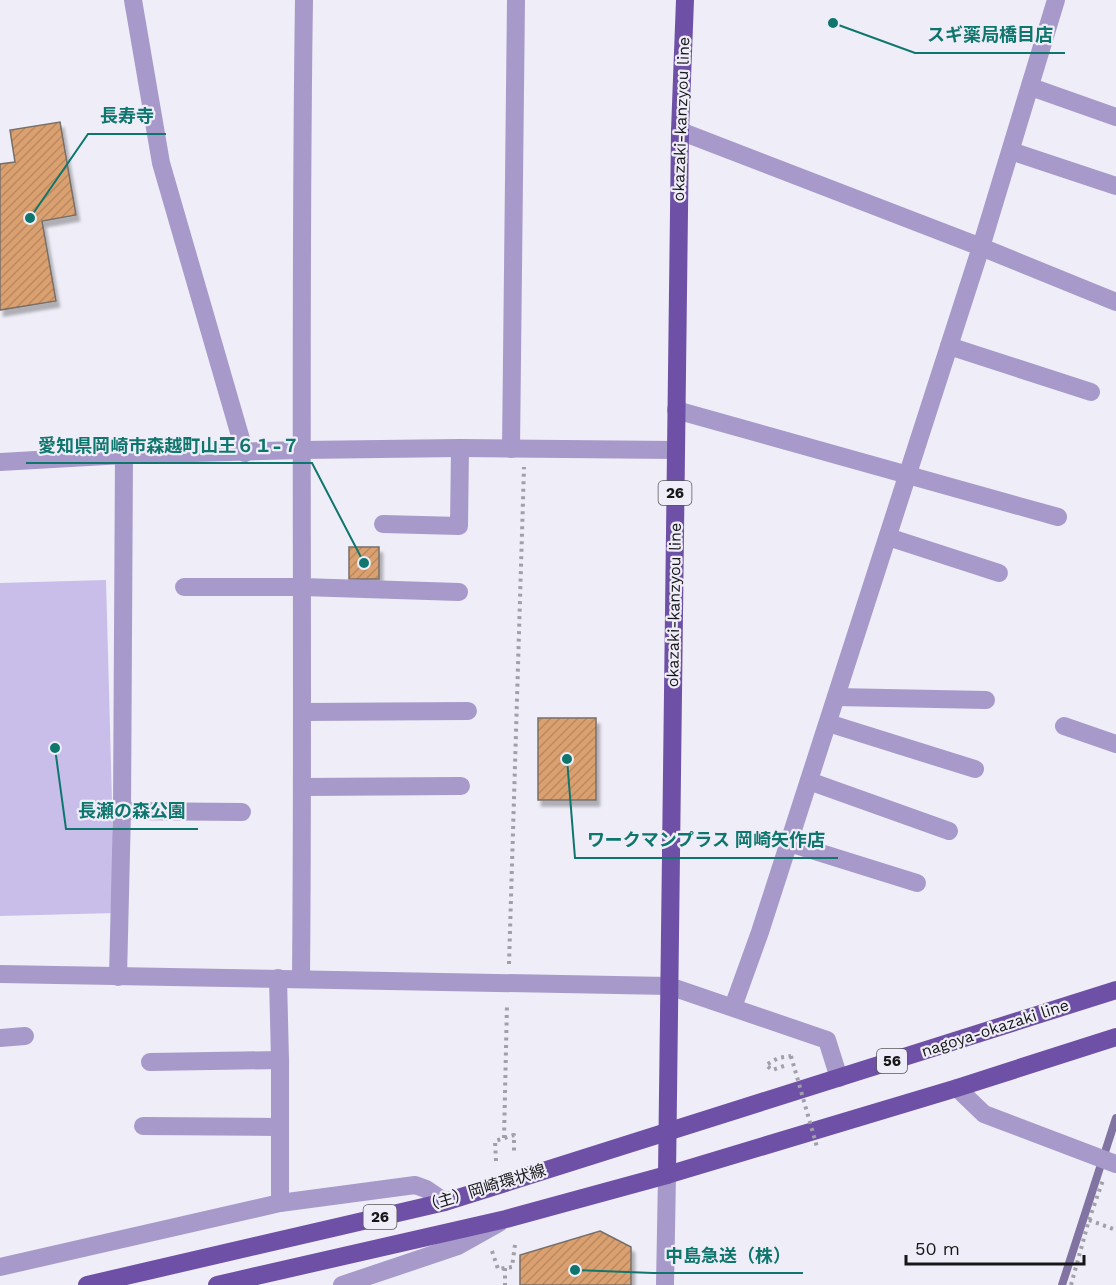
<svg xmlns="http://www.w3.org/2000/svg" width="1116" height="1285" viewBox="0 0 1116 1285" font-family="'Work Sans','Noto Sans JP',sans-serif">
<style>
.park{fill:#c9beea}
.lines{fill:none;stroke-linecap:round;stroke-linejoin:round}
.stream{stroke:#8173a2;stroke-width:8}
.building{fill:url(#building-hatch);stroke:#776f69;stroke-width:1.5;filter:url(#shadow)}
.path{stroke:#a19fa7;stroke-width:4;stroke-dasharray:3 4.5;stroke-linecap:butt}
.minor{stroke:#a79aca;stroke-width:18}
.major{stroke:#6e51a6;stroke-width:18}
.path-bridge{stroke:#a19fa7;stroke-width:4;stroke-dasharray:3 4.5;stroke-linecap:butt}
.labels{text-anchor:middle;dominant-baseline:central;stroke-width:4.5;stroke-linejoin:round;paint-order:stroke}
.shield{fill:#efedf7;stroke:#58575c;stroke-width:1.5}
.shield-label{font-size:15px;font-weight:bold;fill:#17171a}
.street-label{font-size:16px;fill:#17171a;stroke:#efedf7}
.leader{fill:none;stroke:#0f766e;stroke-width:2}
.callout-dot{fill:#0f766e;stroke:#efedf7;stroke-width:2}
.callout-label{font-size:18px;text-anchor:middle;font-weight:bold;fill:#0f766e;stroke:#efedf7;stroke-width:4.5;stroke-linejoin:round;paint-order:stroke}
</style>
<defs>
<pattern id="building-hatch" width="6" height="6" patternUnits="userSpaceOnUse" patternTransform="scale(1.5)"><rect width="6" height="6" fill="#dba070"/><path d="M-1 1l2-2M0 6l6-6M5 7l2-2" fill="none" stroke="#bb8960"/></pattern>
<filter id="shadow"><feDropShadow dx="3.5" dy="6" stdDeviation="1.5" flood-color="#0004"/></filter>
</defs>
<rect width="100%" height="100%" fill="#efedf7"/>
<path class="park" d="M106,580L115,913L0,916V583Z"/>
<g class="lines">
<path class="stream" d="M1062,1285L1116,1118"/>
</g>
<g class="building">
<path d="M60,122L76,215L42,221L56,301L0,310V164L15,162L10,130Z"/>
<rect x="349" y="547" width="30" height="32"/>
<rect x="538" y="718" width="58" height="82"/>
<path d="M600,1231L631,1247V1285H520V1255Z"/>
</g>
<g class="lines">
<g class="path">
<path d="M509,964L524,467"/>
<path d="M784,1066L772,1070L766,1065L778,1058L791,1056"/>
<path d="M504,1138L507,1004"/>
<path d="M496,1161L495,1141L514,1135V1155"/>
<path d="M1089,1220L1116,1230"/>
<path d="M492,1251L498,1269L512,1267L515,1245"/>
<path d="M505,1268V1285"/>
<path d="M1071,1285L1089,1220L1103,1180"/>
</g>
<g class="minor">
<path d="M133,0L161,163L245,453"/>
<path d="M1031,87L1116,117"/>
<path d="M680,131L981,247L1116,302"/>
<path d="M1011,151L1116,186"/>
<path d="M949,346L1091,392"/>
<path d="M676,410L1058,517"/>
<path d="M511,449L516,0"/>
<path d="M0,462L124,455L301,450L460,448L676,450"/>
<path d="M383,524L459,526L460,448"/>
<path d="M888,537L999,573"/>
<path d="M184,587H302L459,592"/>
<path d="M836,697L986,700"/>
<path d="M302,712L468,711"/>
<path d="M828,723L975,769"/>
<path d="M1064,726L1116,744"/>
<path d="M809,781L949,831"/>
<path d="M303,787L461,786"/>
<path d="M122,811L242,812"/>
<path d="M789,843L917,883"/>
<path d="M0,974L669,986L827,1040L839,1078"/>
<path d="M118,977L122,811L124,455"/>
<path d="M278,978L280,1060V1203"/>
<path d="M301,978C304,652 299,326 304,0"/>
<path d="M733,1007L760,932L981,247L1056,0"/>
<path d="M0,1038L25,1036"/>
<path d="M150,1062L280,1060"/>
<path d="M957,1088L984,1114L1116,1164"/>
<path d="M143,1126L279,1127"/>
<path d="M0,1267L280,1203L415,1185L426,1189L445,1202"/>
<path d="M342,1285L458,1246L499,1223"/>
<path d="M665,1285L667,1175"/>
</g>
<g class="major">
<path d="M667,1175L680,131L685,0"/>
<path d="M87,1285L445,1202L1116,990"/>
<path d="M217,1285L506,1219L667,1175L957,1088L1116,1037"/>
</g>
<path class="path-bridge" d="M791,1056L817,1147"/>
</g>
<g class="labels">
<g class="shield">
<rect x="658.5" y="481" width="33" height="24" rx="4.5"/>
<rect x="877" y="1049" width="30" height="24" rx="4.5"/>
<rect x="363.5" y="1205" width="33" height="24" rx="4.5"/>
</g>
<g class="shield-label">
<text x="675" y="493">26</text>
<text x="892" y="1061">56</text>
<text x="380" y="1217">26</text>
</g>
<g class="street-label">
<text transform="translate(681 119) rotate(-88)">okazaki-kanzyou line</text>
<text transform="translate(674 605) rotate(-89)">okazaki-kanzyou line</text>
<text transform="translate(995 1028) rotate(-18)">nagoya-okazaki line</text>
<text transform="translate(484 1188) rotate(-17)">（主）岡崎環状線</text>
</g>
</g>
<path class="leader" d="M833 23L915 53H1065M30 218L88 134H166M364 563L312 463H26M55 748L66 829H198M567 759L575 858H838M575 1270L653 1273H803"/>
<g class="callout-dot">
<circle cx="833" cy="23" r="6"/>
<circle cx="30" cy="218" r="6"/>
<circle cx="364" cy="563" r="6"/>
<circle cx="55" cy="748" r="6"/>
<circle cx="567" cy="759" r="6"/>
<circle cx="575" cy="1270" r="6"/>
</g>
<g class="callout-label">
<text x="990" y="41">スギ薬局橋目店</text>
<text x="127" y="122">長寿寺</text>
<text x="169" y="452">愛知県岡崎市森越町山王６１‐７</text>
<text x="132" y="817">長瀬の森公園</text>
<text x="706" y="846">ワークマンプラス 岡崎矢作店</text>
<text x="728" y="1262">中島急送（株）</text>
</g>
<path d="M906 1255v9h178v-9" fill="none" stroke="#17171a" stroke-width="3"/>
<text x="915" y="1255" font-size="18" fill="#17171a" stroke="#efedf7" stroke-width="4.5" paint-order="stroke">50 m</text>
</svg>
